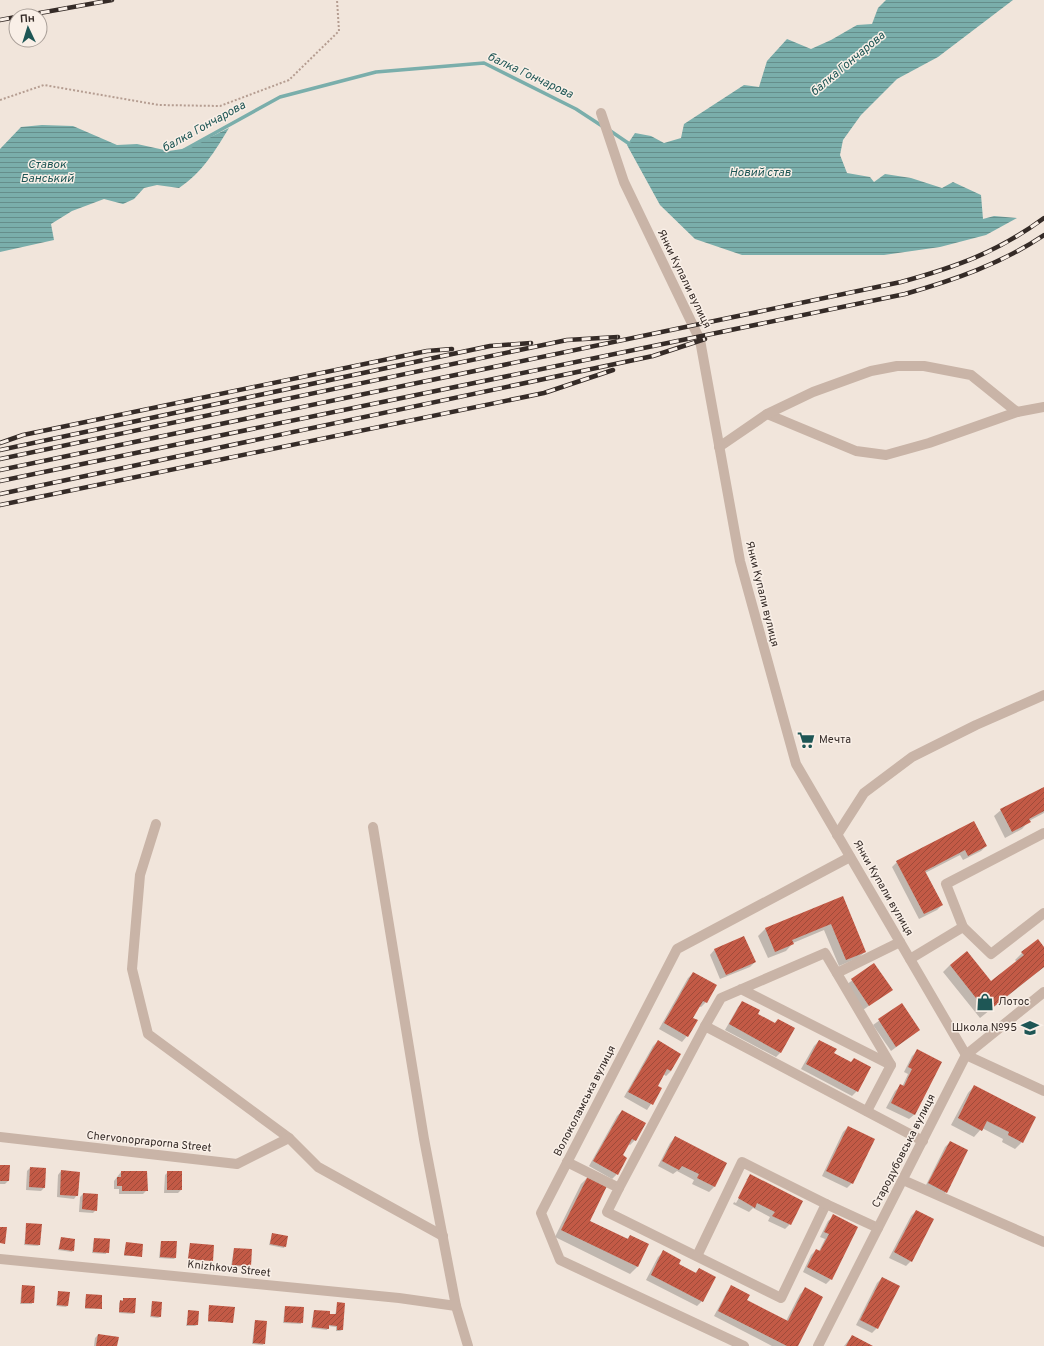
<svg xmlns="http://www.w3.org/2000/svg" width="1044" height="1346" viewBox="0 0 1044 1346" font-family="Overpass,sans-serif">
<style>
.water{fill:url(#water-rules)}
.shadow{fill:#0003;fill-rule:evenodd}
.lines{fill:none;stroke-linecap:round;stroke-linejoin:round}
.stream{stroke:#7aaeab;stroke-width:3.5}
.building{fill:url(#building-hatch)}
.path{stroke:#b59d91;stroke-width:2;stroke-dasharray:2 2;stroke-linecap:butt}
.minor{stroke:#c9b4a7;stroke-width:10}
.rail-casing{stroke:#352b27;stroke-width:4.5}
.rail{stroke:#f9efe7;stroke-width:3;stroke-dasharray:9;stroke-linecap:butt}
.labels{text-anchor:middle;dominant-baseline:central;stroke-width:3;stroke-linejoin:round;paint-order:stroke}
.street-label{font-size:11px;fill:#352b27;stroke:#f9efe7}
.poi-label{font-size:11px;fill:#352b27;stroke:#f9efe7;text-anchor:start}
.water-label{font-size:12px;font-style:italic;fill:#1e5655;stroke:#f9efe7}
</style>
<defs>
<pattern id="water-rules" width="6" height="5" patternUnits="userSpaceOnUse"><rect width="6" height="5" fill="#7aaeab"/><path d="M0 2.5h6" fill="none" stroke="#658e8b"/></pattern>
<pattern id="building-hatch" width="6" height="6" patternUnits="userSpaceOnUse"><rect width="6" height="6" fill="#c35a46"/><path d="M-1 1l2-2M0 6l6-6M5 7l2-2" fill="none" stroke="#9f4b3a"/></pattern>
</defs>
<rect width="100%" height="100%" fill="#f1e5db"/>
<g class="water">
<path d="M886,0H1013L938,57L897,79L861,115L843,140L840,155L847,173L870,177L874,182L885,174L911,178L942,188L953,182L981,195L983,219L994,216L1017,218L986,235L940,247L884,255H742L695,239L660,205L627,145L635,133L651,136L664,143L681,138L684,124L744,85L759,87L767,61L787,39L811,49L831,40L857,25L872,24L878,8Z"/>
<path d="M42,125L73,126L117,145L137,144L169,151L188,148L229,128C215,151 202,173 179,188L157,185L144,188L134,199L123,204L104,199L72,211L51,224L54,240L0,252V149L21,127Z"/>
</g>
<g class="shadow">
<path d="M1044,788V813L1029,821L1022,829L1005,838L994,816L1001,810Z"/>
<path d="M986,846L981,851L963,860L960,855L925,873L942,905L937,910L919,919L892,867L897,862Z"/>
<path d="M843,897L865,952L858,958L839,966L824,930L793,943L786,951L768,958L758,936L765,929Z"/>
<path d="M1044,948V967L980,1018L943,972L950,965L991,983L1017,962L1015,960L1022,953Z"/>
<path d="M715,949L755,962L750,967L720,979L710,955Z"/>
<path d="M874,964L891,990L863,1010L846,985Z"/>
<path d="M693,973L706,1002L701,1007L698,1006L692,1018L687,1036L682,1042L659,1029L688,978Z"/>
<path d="M743,1002L757,1015L774,1024L778,1020L781,1052L776,1057L725,1030L738,1007Z"/>
<path d="M901,1005L919,1030L891,1051L873,1025Z"/>
<path d="M658,1041L671,1071L666,1076L663,1074L657,1086L661,1089L647,1110L624,1097L653,1046Z"/>
<path d="M819,1041L833,1054L857,1091L852,1096L801,1069L814,1046Z"/>
<path d="M917,1051L915,1114L909,1119L886,1108L895,1091L900,1086L902,1087L908,1074L904,1072L912,1056Z"/>
<path d="M974,1086L1022,1142L1015,1149L1002,1142L1003,1139L982,1128L974,1137L951,1125L968,1093Z"/>
<path d="M622,1111L635,1140L630,1145L628,1144L621,1156L617,1174L612,1179L589,1166L617,1116Z"/>
<path d="M848,1127L852,1183L847,1188L822,1176L843,1132Z"/>
<path d="M675,1137L726,1164L714,1187L709,1192L692,1184L694,1180L677,1171L673,1174L658,1166L670,1143Z"/>
<path d="M950,1142L946,1192L941,1197L924,1189L945,1147Z"/>
<path d="M0,1166L8,1181L5,1184H0Z"/>
<path d="M30,1168L45,1169L44,1188L41,1191L26,1190L27,1171Z"/>
<path d="M61,1171L77,1195L74,1199L57,1197L58,1175Z"/>
<path d="M121,1172L147,1190L143,1194H119V1189H114V1181Z"/>
<path d="M168,1172H181V1190L178,1193H164L165,1175Z"/>
<path d="M751,1175L802,1201L790,1224L785,1229L768,1221L770,1217L753,1208L749,1212L733,1204L746,1180ZM746,1180H749L736,1203L734,1202Z"/>
<path d="M588,1177L589,1221L627,1239L630,1236L647,1245L637,1267L630,1274L555,1237L581,1184Z"/>
<path d="M83,1194L96,1210L93,1213L79,1212L80,1197Z"/>
<path d="M916,1211L911,1261L906,1266L889,1258L911,1216Z"/>
<path d="M834,1216L831,1279L826,1284L803,1272L811,1255L816,1250L819,1251L825,1239L820,1237L828,1221Z"/>
<path d="M27,1224L39,1245L38,1246L24,1245Z"/>
<path d="M272,1234L285,1246L284,1248L269,1245Z"/>
<path d="M61,1238L73,1250L72,1252L58,1250Z"/>
<path d="M94,1239L109,1240L106,1254L92,1253Z"/>
<path d="M161,1242L175,1258L174,1259L159,1258Z"/>
<path d="M126,1243L141,1256H124Z"/>
<path d="M190,1244L212,1261L188,1260Z"/>
<path d="M234,1249L250,1266L249,1267L231,1266Z"/>
<path d="M663,1252L678,1264L695,1273L699,1269L702,1301L697,1306L646,1280L658,1257Z"/>
<path d="M882,1278L877,1328L872,1333L856,1325L877,1283Z"/>
<path d="M22,1286L34,1287L32,1304H20Z"/>
<path d="M732,1287L746,1301L786,1321L800,1294L805,1289L797,1346H772L714,1316L727,1292Z"/>
<path d="M59,1292L67,1306L66,1307L56,1306Z"/>
<path d="M86,1295L101,1308L85,1309Z"/>
<path d="M124,1299L134,1313L133,1314L119,1313V1303Z"/>
<path d="M152,1302L160,1317L158,1318L150,1317Z"/>
<path d="M338,1303L342,1330L340,1331H336V1327L328,1326L327,1330L311,1328L314,1311L335,1315Z"/>
<path d="M210,1306L232,1322H208Z"/>
<path d="M285,1307L303,1308L301,1324L283,1323Z"/>
<path d="M189,1311L197,1325L195,1326H186Z"/>
<path d="M255,1321L264,1343L263,1345L252,1344Z"/>
<path d="M98,1335L116,1346H94L95,1338Z"/>
<path d="M852,1336L871,1346H844Z"/>
</g>
<g class="lines">
<g class="stream">
<path d="M609,130L631,145"/>
<path d="M184,150L280,97L376,72L484,63L576,109L602,126"/>
</g>
</g>
<g class="building">
<path d="M1044,787V811L1029,819L1031,822L1012,832L1000,809Z"/>
<path d="M974,821L987,846L968,856L965,850L925,871L943,905L924,914L896,861Z"/>
<path d="M843,896L866,952L846,960L831,924L792,940L794,944L775,952L765,928Z"/>
<path d="M744,936L756,962L726,975L714,949Z"/>
<path d="M1038,939L1044,947V967L987,1012L950,965L967,951L991,981L1024,955L1021,952Z"/>
<path d="M874,963L893,990L869,1006L851,979Z"/>
<path d="M693,972L717,985L707,1003L703,1001L693,1018L698,1020L688,1037L664,1023Z"/>
<path d="M742,1001L760,1010L758,1014L775,1023L778,1019L795,1028L781,1053L729,1024Z"/>
<path d="M902,1003L920,1030L896,1047L878,1019Z"/>
<path d="M658,1040L681,1054L671,1071L667,1069L658,1086L662,1088L653,1105L628,1092Z"/>
<path d="M819,1040L837,1049L834,1053L851,1062L854,1058L871,1067L858,1092L806,1064Z"/>
<path d="M917,1049L942,1062L915,1115L891,1103L900,1084L904,1086L912,1069L908,1067Z"/>
<path d="M974,1085L1036,1117L1023,1143L1008,1135L1009,1132L987,1121L982,1131L958,1118Z"/>
<path d="M622,1110L646,1123L636,1141L632,1139L623,1155L627,1158L618,1175L593,1161Z"/>
<path d="M848,1126L875,1139L853,1184L826,1171Z"/>
<path d="M675,1136L727,1163L715,1187L697,1178L699,1174L682,1166L679,1170L662,1161Z"/>
<path d="M950,1141L968,1150L947,1193L928,1183Z"/>
<path d="M0,1165H10L9,1181H0Z"/>
<path d="M30,1167L46,1168L45,1188L29,1187Z"/>
<path d="M61,1170L80,1172L78,1196L60,1195Z"/>
<path d="M121,1171H147L148,1191H122V1186H117V1177H121Z"/>
<rect x="167" y="1171" width="15" height="19"/>
<path d="M750,1174L803,1201L791,1225L772,1216L775,1212L757,1203L755,1208L738,1198Z"/>
<path d="M588,1176L607,1186L590,1221L628,1239L630,1235L649,1244L638,1267L561,1230Z"/>
<path d="M83,1193L98,1194L97,1211L82,1209Z"/>
<path d="M916,1210L934,1219L912,1262L894,1252Z"/>
<path d="M833,1214L858,1227L832,1280L807,1267L816,1249L820,1251L829,1234L824,1232Z"/>
<path d="M26,1223L42,1224L40,1245L25,1244Z"/>
<path d="M0,1227H7L5,1244L0,1243Z"/>
<path d="M272,1233L288,1236L286,1247L270,1244Z"/>
<path d="M61,1237L75,1239L74,1251L59,1249Z"/>
<path d="M94,1238L110,1239L109,1253L93,1252Z"/>
<path d="M161,1241H177L176,1258L160,1257Z"/>
<path d="M126,1242L143,1244L142,1257L124,1255Z"/>
<path d="M190,1243L214,1245L213,1261L188,1259Z"/>
<path d="M234,1248L252,1249L251,1266L232,1265Z"/>
<path d="M663,1250L681,1260L679,1264L696,1273L699,1268L716,1277L703,1302L651,1275Z"/>
<path d="M882,1277L900,1286L878,1329L860,1320Z"/>
<path d="M22,1285L35,1286L34,1303H21Z"/>
<path d="M731,1285L750,1295L747,1300L788,1321L805,1287L823,1297L798,1346H787L718,1311Z"/>
<path d="M58,1291L70,1292L68,1306L57,1305Z"/>
<path d="M86,1294L102,1295V1309L85,1308Z"/>
<path d="M123,1298H136L135,1313L119,1312L120,1300L123,1301Z"/>
<path d="M152,1301L162,1302L161,1317L151,1316Z"/>
<path d="M337,1302L345,1303L343,1330H337V1326L329,1325V1329L312,1327L314,1310L330,1311V1314H336Z"/>
<path d="M209,1305L235,1307L233,1323L208,1321Z"/>
<path d="M285,1306L304,1307L303,1323L284,1322Z"/>
<path d="M188,1310L199,1311L198,1325H187Z"/>
<path d="M255,1320L267,1321L265,1344L253,1343Z"/>
<path d="M98,1334L119,1337L117,1346H96Z"/>
<path d="M852,1335L873,1346H846Z"/>
</g>
<g class="lines">
<path class="path" d="M0,100L44,85L159,105L220,106L289,80L339,31L337,0"/>
<g class="minor">
<path d="M601,113L624,182L700,340L740,561L796,764L966,1055"/>
<path d="M767,414L856,451L886,455L929,443L1017,412L1044,407"/>
<path d="M719,447L767,414L813,392L871,371L897,366H924L971,375L1017,412"/>
<path d="M156,824L140,875L132,969L148,1034L289,1138L318,1167L443,1236"/>
<path d="M373,827L424,1139L456,1306L468,1346"/>
<path d="M1044,833L946,884L963,927L991,954L1044,913"/>
<path d="M837,835L864,793L912,757L976,725L1044,695"/>
<path d="M910,959L963,927"/>
<path d="M837,973L900,942"/>
<path d="M705,1026L721,998L825,953L891,1065L741,989"/>
<path d="M966,1055L1044,1091"/>
<path d="M867,1111L891,1065"/>
<path d="M0,1137L237,1164L289,1138"/>
<path d="M567,1162L619,1188L607,1212L781,1298L826,1204L878,1228"/>
<path d="M903,1180L1044,1242"/>
<path d="M619,1188L705,1026L923,1141"/>
<path d="M697,1256L742,1162L826,1204"/>
<path d="M0,1259L399,1298L456,1306"/>
<path d="M744,1346L560,1260L541,1213L677,949L850,857"/>
<path d="M818,1346L966,1055L1044,992"/>
</g>
<g class="rail-casing">
<g id="rail">
<path d="M23,16L112,0"/>
<path d="M0,20L16,17"/>
<path d="M0,443L23,435L427,351L452,349"/>
<path d="M0,450L490,346L531,343"/>
<path d="M0,459L567,340L618,337"/>
<path d="M0,470L901,282C956,267 998,252 1044,218"/>
<path d="M0,481L905,294C954,280 1001,264 1044,235"/>
<path d="M0,494L653,356L705,339"/>
<path d="M0,505L544,393L613,370"/>
</g>
</g>
<use href="#rail" class="rail"/>
</g>
<defs>
<g id="supermarket-bare" transform="scale(1.38)"><path d="M-6-5.5h2.5l.6 2H6L4.5 2H-2.5L-4.4-4H-6ZM-1.5 3.2a1.3 1.3 0 1 0 .1 0ZM3 3.2a1.3 1.3 0 1 0 .1 0Z" fill="#1e5655" stroke="#f9efe7" stroke-width="2.5" paint-order="stroke"/></g>
<g id="shop-bare" transform="scale(1.38)"><path d="M-5-2.5h2.3a2.7 3.5 0 0 1 5.4 0H5L5.5 6h-11ZM-1.5-2.5h3a1.5 2.3 0 0 0-3 0Z" fill="#1e5655" stroke="#f9efe7" stroke-width="2.5" paint-order="stroke"/></g>
<g id="school-bare" transform="scale(1.38)"><path d="M0-5L7-2L0 1L-7-2ZM-4 1L0 2.5L4 1V4Q0 6-4 4Z" fill="#1e5655" stroke="#f9efe7" stroke-width="2.5" paint-order="stroke"/></g>
</defs>
<g fill-rule="evenodd">
<use href="#supermarket-bare" x="806" y="740"/>
<use href="#shop-bare" x="985" y="1002"/>
<use href="#school-bare" x="1030" y="1028"/>
</g>
<g class="labels">
<g class="street-label">
<text transform="translate(684 279) rotate(64)">Янки Купали вулиця</text>
<text transform="translate(762 594) rotate(76)">Янки Купали вулиця</text>
<text transform="translate(883 888) rotate(60)">Янки Купали вулиця</text>
<text transform="translate(585 1101) rotate(-63)">Волоколамська вулиця</text>
<text transform="translate(149 1142) rotate(6)">Chervonopraporna Street</text>
<text transform="translate(904 1151) rotate(-63)">Стародубовська вулиця</text>
<text transform="translate(229 1269) rotate(6)">Knizhkova Street</text>
</g>
<g class="poi-label">
<text x="819" y="740">Мечта</text>
<text x="998" y="1002">Лотос</text>
<text x="1017" y="1028" text-anchor="end">Школа №95</text>
</g>
<g class="water-label">
<text transform="translate(848 64) rotate(-40)">балка Гончарова</text>
<text transform="translate(530 76) rotate(25)">балка Гончарова</text>
<text transform="translate(204 127) rotate(-29)">балка Гончарова</text>
<text x="47" y="165">Ставок<tspan x="47" dy="14">Банський</tspan></text>
<text x="760" y="173">Новий став</text>
</g>
</g>
<g transform="translate(28 28) rotate(356)"><circle r="19" fill="#f9efe7" stroke="#aba19a"/>
<path d="M0-3L7 15L0 10L-7 15Z" fill="#1e5655"/>
<text y="-6" font-size="11" font-weight="bold" text-anchor="middle" fill="#352b27">Пн</text>
</g>
</svg>
